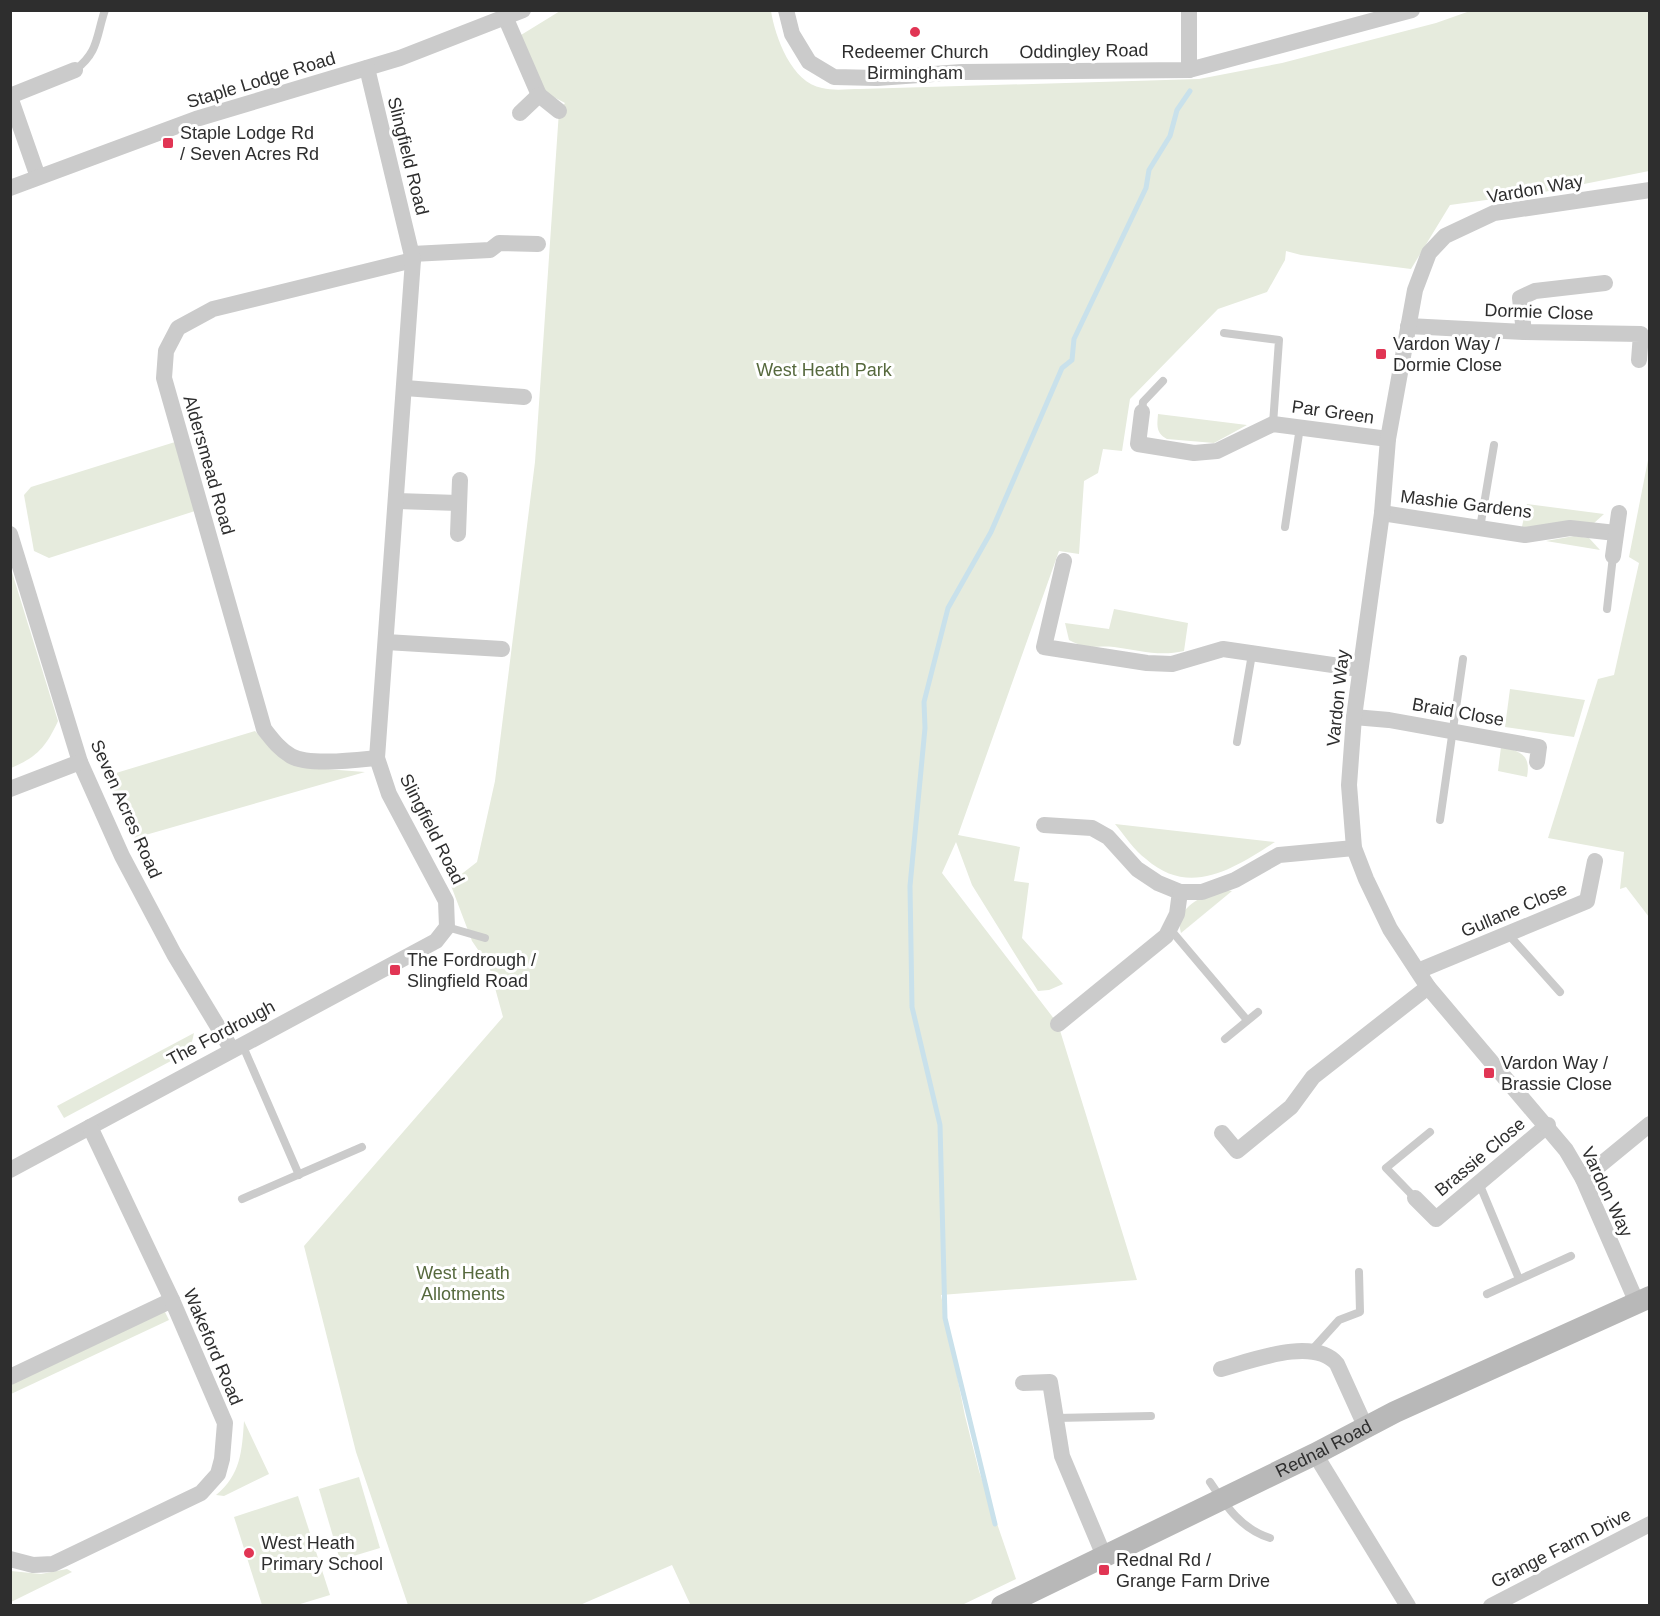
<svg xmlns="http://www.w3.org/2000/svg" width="1660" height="1616" viewBox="0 0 1660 1616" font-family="Arial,sans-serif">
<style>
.green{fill:#e6ebdd}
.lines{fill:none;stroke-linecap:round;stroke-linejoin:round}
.stream{stroke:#c9e1eb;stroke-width:5}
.lane{stroke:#cbcbcb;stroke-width:8}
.street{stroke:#cbcbcb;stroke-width:16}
.secondary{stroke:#b8b8b8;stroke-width:22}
.poi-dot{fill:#e13554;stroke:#fff;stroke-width:2}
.labels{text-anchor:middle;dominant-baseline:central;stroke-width:6;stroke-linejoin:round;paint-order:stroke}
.street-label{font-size:18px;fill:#2e2e2e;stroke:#fff}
.poi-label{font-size:18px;fill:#2e2e2e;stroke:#fff;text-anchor:start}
.park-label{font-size:18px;fill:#56693d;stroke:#fff}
</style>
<rect width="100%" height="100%" fill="#fff"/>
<g class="green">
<path d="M560,11H771C775,37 792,83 822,88C834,91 848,89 860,89L1199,79L1282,63L1436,23L1470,11H1649V171L1544,192L1450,205L1411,269L1301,255L1286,251L1285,260L1267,292L1218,309L1130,399L1122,451L1103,449L1098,473L1084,481L1079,554L1059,551L958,835L1020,847L1014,881L1029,883L1022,938L1063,984L1049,990L1038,991L972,885L956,842L942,873L1058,1024L1137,1280L941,1295L965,1416L979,1471L1016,1579L962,1605L691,1606L672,1565L580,1605H408L356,1452L304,1246L503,1017L489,966L472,941L450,883L477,862L495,781L535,462L559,111L565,103L544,92L521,35Z"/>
<path d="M1158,414L1247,425L1214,443L1167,439C1156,433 1157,426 1158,414Z"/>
<path d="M175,442L195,511L49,558L34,551L24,495L31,487Z"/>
<path d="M1649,455V917L1626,887L1620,889L1624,852L1548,838L1598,679L1614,675L1639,563L1629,557Z"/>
<path d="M1527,504L1604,514L1593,524L1521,531Z"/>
<path d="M1574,536L1589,538L1600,550L1546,541Z"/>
<path d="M11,569L58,721C46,747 37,757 11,768Z"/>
<path d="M1114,609L1188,623L1184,651C1159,657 1139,650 1114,647C1093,645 1090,651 1069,640L1065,623L1109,629Z"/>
<path d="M1510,689L1585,700L1574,737L1505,727Z"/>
<path d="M255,731L276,753L312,768L365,772L135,838L110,783L116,773Z"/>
<path d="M1501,747C1521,751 1531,755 1527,777L1498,771Z"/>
<path d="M1115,824L1275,842C1234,868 1190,898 1146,859C1134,850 1125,836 1115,824Z"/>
<path d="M1224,890L1232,891L1181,933C1173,907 1205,894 1224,890Z"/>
<path d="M194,1033L191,1046L184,1054L64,1118L57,1106Z"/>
<path d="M163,1308L169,1320L11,1394V1380Z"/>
<path d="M244,1421L269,1474L224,1496L216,1495C241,1475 242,1450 244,1421Z"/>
<path d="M359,1477L380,1548L340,1560L319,1489Z"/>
<path d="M298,1496L330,1595L297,1605H262L234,1517Z"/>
<path d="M67,1569L72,1572L11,1602V1571L41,1574Z"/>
</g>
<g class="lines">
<path class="stream" d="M995,1524L945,1318L940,1125L912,1007L910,886L925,728L924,702L948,608L991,532L1062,368L1072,360L1074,339L1146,188L1149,170L1170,136L1177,110L1190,91"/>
<g class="lane">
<path d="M75,70C99,52 96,36 105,10"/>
<path d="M1224,333L1279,340L1273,424"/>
<path d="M1142,412L1143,402L1163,381"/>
<path d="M1285,527L1300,427"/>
<path d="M1480,528L1494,445"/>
<path d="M1607,609L1613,556"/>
<path d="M1237,742L1252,654"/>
<path d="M1440,820L1463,659"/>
<path d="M447,927L485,938"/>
<path d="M1170,929L1247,1020"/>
<path d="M1508,934L1560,992"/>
<path d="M1225,1039L1258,1012"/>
<path d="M242,1044L299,1175"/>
<path d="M1479,1183L1519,1279"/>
<path d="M1415,1198L1386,1168L1430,1132"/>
<path d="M242,1199L362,1147"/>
<path d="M1487,1294L1571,1256"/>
<path d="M1311,1351L1339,1320L1360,1312L1359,1272"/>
<path d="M1056,1418L1151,1416"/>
<path d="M1210,1482C1226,1506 1241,1529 1270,1538"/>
</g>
<g class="street">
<path d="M786,10L792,34L809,62L834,77L877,78L962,72L1189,70L1412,10"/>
<path d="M506,19L539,95"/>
<path d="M1189,70V10"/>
<path d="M10,96L75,70"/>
<path d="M10,97L38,177"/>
<path d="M520,113L539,95L559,111"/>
<path d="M10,188L196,119L400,58L523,10"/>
<path d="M412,254L490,250L499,243L538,244"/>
<path d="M1408,326L1524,332L1641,334L1639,360"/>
<path d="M1524,332L1520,298L1535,291L1605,283"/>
<path d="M405,388L524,397"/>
<path d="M1142,412L1138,444L1194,453L1217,451L1273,424L1388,439"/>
<path d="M397,501L458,503"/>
<path d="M1382,513L1525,535L1570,528L1616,533"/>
<path d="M10,534L80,762L122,856L174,954L232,1050"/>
<path d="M458,534L460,480"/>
<path d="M1613,556L1619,513"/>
<path d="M1064,561L1044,647L1147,663L1172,664L1223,649L1360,669"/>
<path d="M386,642L502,649"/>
<path d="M1354,717L1389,720L1539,747L1537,762"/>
<path d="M377,758C356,760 309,766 291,756C279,749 272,739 264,729L164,378L166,351L178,328L213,309L413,260"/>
<path d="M10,789L80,762"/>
<path d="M1044,825L1092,828L1108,837L1137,869L1158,883L1180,892L1177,914L1166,936L1058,1024"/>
<path d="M1180,892H1202L1235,880L1279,855L1354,848"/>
<path d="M1418,971L1587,901L1595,861"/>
<path d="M1222,1133L1237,1151L1291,1107L1313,1077L1428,987"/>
<path d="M10,1170L436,941L447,927L446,901L389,794L377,758L413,260L367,68"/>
<path d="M1583,1179L1650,1124"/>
<path d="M1415,1198L1436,1219L1548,1125"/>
<path d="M1637,1303L1583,1179L1566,1150L1428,987L1390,929L1366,879L1354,848L1349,785L1354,717L1382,513L1388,439L1415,290L1429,253L1445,236L1494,213L1650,190"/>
<path d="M1221,1369C1251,1361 1314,1336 1337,1364L1366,1428"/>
<path d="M10,1377L172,1300"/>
<path d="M1023,1383L1050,1382L1062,1456L1104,1556"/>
<path d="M1315,1454L1408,1606"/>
<path d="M10,1559L33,1565L53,1564L201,1493L218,1474L222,1459L225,1423L172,1300L90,1127"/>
<path d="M1491,1606L1650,1524"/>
</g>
<path class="secondary" id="s1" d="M1002,1606L1315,1454L1395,1412L1650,1297"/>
</g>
<g class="poi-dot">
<circle cx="915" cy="32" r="6"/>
<rect x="162" y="137" width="12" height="12" rx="3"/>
<rect x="1375" y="348" width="12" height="12" rx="3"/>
<rect x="389" y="964" width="12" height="12" rx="3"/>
<rect x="1483" y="1067" width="12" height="12" rx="3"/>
<circle cx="249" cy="1553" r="6"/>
<rect x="1098" y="1564" width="12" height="12" rx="3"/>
</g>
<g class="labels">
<g class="street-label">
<text transform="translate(1084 51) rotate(-1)">Oddingley Road</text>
<text transform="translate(261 80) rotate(-17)">Staple Lodge Road</text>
<text transform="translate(408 156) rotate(76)">Slingfield Road</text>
<text transform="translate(1535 189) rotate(-10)">Vardon Way</text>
<text transform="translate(1539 312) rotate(2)">Dormie Close</text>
<text transform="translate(1333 412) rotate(8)">Par Green</text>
<text transform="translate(209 465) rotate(74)">Aldersmead Road</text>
<text transform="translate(1466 504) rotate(7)">Mashie Gardens</text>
<text transform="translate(1338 698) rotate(-84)">Vardon Way</text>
<text transform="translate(1458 712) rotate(10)">Braid Close</text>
<text transform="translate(126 809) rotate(66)">Seven Acres Road</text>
<text transform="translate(432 829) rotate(63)">Slingfield Road</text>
<text transform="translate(1514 910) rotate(-23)">Gullane Close</text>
<text transform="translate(221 1033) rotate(-28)">The Fordrough</text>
<text transform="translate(1480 1157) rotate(-40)">Brassie Close</text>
<text transform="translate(1607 1192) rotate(65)">Vardon Way</text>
<text transform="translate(213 1347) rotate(67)">Wakeford Road</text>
<text stroke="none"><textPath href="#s1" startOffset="358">Rednal Road</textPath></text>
<text transform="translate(1561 1548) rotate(-27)">Grange Farm Drive</text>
</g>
<g class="poi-label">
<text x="915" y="52" text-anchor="middle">Redeemer Church<tspan x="915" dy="21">Birmingham</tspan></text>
<text x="180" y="133">Staple Lodge Rd<tspan x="180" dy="21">/ Seven Acres Rd</tspan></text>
<text x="1393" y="344">Vardon Way /<tspan x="1393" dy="21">Dormie Close</tspan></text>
<text x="407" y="960">The Fordrough /<tspan x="407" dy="21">Slingfield Road</tspan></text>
<text x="1501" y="1063">Vardon Way /<tspan x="1501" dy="21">Brassie Close</tspan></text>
<text x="261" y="1543">West Heath<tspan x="261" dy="21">Primary School</tspan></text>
<text x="1116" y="1560">Rednal Rd /<tspan x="1116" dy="21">Grange Farm Drive</tspan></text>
</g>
<g class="park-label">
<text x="824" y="370">West Heath Park</text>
<text x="463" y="1273">West Heath<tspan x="463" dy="21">Allotments</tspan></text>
</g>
</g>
<rect width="1660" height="1616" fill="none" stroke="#2e2e2e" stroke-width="24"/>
</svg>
